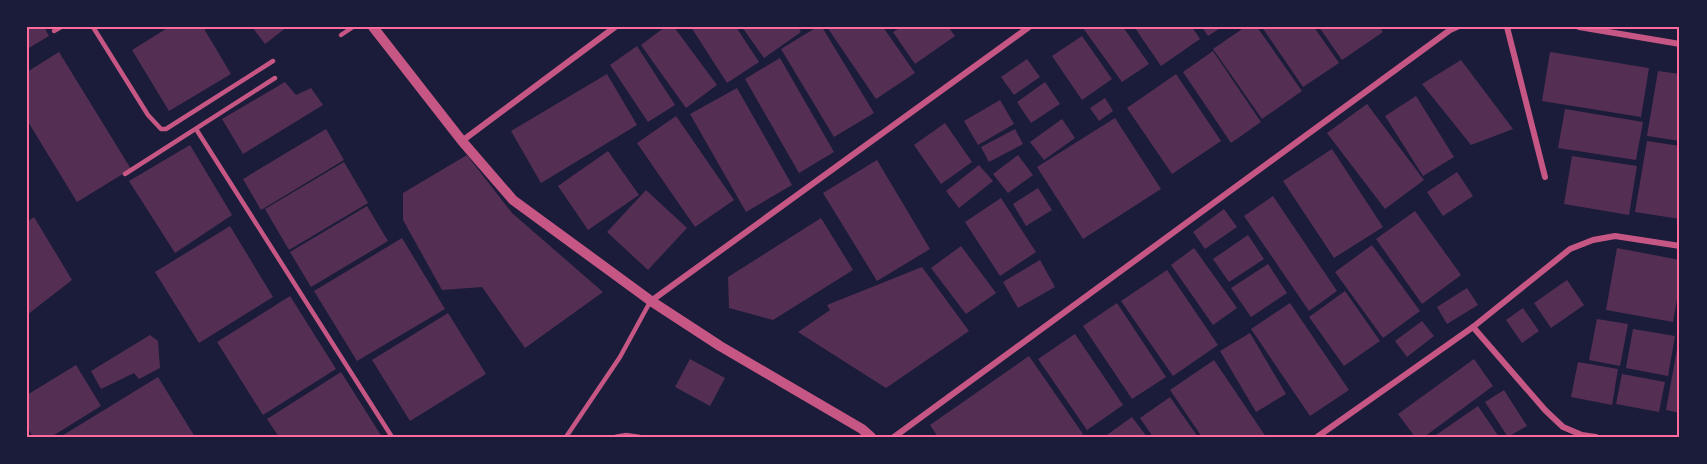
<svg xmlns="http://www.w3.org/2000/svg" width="1707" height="464" viewBox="0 0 1707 464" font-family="'Space Grotesk',sans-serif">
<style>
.building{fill:#542f53}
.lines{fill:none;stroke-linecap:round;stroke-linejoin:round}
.service{stroke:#c65784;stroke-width:4.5}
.minor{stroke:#c65784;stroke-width:6}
.tertiary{stroke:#c65784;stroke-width:10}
.neatline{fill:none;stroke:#ff6b9d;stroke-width:2}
</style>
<rect width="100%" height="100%" fill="#1b1b3a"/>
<g class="building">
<path d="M27,27H44L49,36L27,49Z"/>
<path d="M169,27H203L231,74L169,111L132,50Z"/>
<path d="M252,27H287L265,44Z"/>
<path d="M665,27H674L717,85L686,108L641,45Z"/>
<path d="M691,27H736L759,62L727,83Z"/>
<path d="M742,27H798L801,32L764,58Z"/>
<path d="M817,27H822L874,113L834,137L781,49Z"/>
<path d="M827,27H883L915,73L876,99Z"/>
<path d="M901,27H948L955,36L915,64L893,32Z"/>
<path d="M1085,27H1123L1149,64L1122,82L1083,28Z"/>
<path d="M1136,27H1192L1200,39L1161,66L1135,28Z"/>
<path d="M1202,27H1222L1208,36Z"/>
<path d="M1245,27H1257L1302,91L1262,119L1213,49Z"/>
<path d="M1262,27H1314L1339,63L1303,87Z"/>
<path d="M1319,27H1379L1383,32L1342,60Z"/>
<path d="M1082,36L1112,79L1082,100L1052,56Z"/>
<path d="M637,46L675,105L648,122L610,65Z"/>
<path d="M1213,51L1261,122L1231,143L1183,72Z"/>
<path d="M59,52L131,169L77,202L27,120V72Z"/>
<path d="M1550,52L1649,68L1641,117L1542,101Z"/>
<path d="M780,58L834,152L799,173L745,79Z"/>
<path d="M1027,59L1040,77L1014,95L1001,77Z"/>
<path d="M1461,60L1513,129L1471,145L1422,84Z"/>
<path d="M1658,71L1680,74V141L1647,136Z"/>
<path d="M607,74L637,125L541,183L511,131Z"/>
<path d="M1176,74L1221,141L1172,174L1127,108Z"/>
<path d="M285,82L296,95L311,88L323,105L243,154L222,119Z"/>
<path d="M1045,82L1060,104L1031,123L1017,102Z"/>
<path d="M737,88L792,185L746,212L690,114Z"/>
<path d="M1416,96L1454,157L1423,176L1385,116Z"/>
<path d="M1105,98L1113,111L1099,121L1090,108Z"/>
<path d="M1000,100L1014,124L978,145L964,121Z"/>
<path d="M1367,104L1424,180L1385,209L1327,133Z"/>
<path d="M1565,109L1643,122L1636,160L1558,148Z"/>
<path d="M676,116L734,200L695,227L637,143Z"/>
<path d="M1115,118L1161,189L1083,239L1037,167Z"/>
<path d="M1062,119L1075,138L1044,160L1030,142Z"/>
<path d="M945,123L972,162L941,184L914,145Z"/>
<path d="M326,129L344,160L261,210L243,179Z"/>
<path d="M1015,129L1023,144L989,162L981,147Z"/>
<path d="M1647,141L1680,146V219L1635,212Z"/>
<path d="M190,145L232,215L175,253L129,181Z"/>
<path d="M1332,149L1383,227L1334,258L1283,181Z"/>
<path d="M608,151L639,195L588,230L558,186Z"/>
<path d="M467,155L512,213L603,292L525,348L482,287L442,290L403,220V193Z"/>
<path d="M1018,155L1033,175L1008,193L993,174Z"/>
<path d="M1572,156L1637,166L1629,215L1564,204Z"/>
<path d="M877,160L930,249L877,281L823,193Z"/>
<path d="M344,162L368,203L289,250L265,209Z"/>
<path d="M979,165L993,181L959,208L946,191Z"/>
<path d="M1457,172L1473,196L1443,216L1427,192Z"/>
<path d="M1038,188L1052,210L1026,226L1013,204Z"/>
<path d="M646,190L687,228L648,270L607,232Z"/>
<path d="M1273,196L1337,291L1309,311L1244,216Z"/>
<path d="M1001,198L1036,252L1000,276L965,222Z"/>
<path d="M367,206L388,241L311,287L290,252Z"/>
<path d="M1224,209L1237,227L1205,249L1193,232Z"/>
<path d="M1415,211L1461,275L1422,304L1376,239Z"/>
<path d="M34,217L72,280L27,315V222Z"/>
<path d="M821,218L853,270L773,320L729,308L728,277Z"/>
<path d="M230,226L273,297L199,343L155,272Z"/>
<path d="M1248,235L1264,259L1229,282L1213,259Z"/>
<path d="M402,238L445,309L357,361L314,291Z"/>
<path d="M1372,245L1420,311L1383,338L1335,272Z"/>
<path d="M961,246L996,293L966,314L931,268Z"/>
<path d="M1194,248L1237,308L1213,325L1171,265Z"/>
<path d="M1617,248L1680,260V282L1673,322L1606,310Z"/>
<path d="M1040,260L1055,287L1018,308L1003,282Z"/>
<path d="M1268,264L1287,293L1251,317L1231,288Z"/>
<path d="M922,267L969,331L886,388L798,332L830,310L827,305Z"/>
<path d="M1167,270L1218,345L1173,376L1121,301Z"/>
<path d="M1567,280L1584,305L1551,328L1534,303Z"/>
<path d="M1467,288L1478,305L1447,324L1437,307Z"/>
<path d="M1345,291L1380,341L1344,366L1309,317Z"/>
<path d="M290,296L336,369L263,415L217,342Z"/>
<path d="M1117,303L1166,377L1132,399L1083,326Z"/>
<path d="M1290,303L1349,390L1310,416L1251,329Z"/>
<path d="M1523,308L1539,331L1522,343L1506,320Z"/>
<path d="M448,313L486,374L410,421L372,360Z"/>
<path d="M1597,319L1628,324L1620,366L1589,360Z"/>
<path d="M1422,321L1434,336L1407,357L1395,341Z"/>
<path d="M1633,329L1675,336L1668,376L1626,368Z"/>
<path d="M1250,333L1286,394L1256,412L1220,351Z"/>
<path d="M1075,334L1123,405L1087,430L1038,359Z"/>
<path d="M150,335L158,341L160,368L139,379L134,373L101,389L91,371Z"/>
<path d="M1679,338H1680V413L1666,410Z"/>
<path d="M1029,356L1083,434L1078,437H1032L1030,435L1027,437H938L930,425Z"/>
<path d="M690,359L725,378L710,406L675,387Z"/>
<path d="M1474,359L1493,386L1424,437H1415L1398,414Z"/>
<path d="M1214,360L1266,437H1202L1170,390Z"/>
<path d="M1578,362L1618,369L1612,405L1571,397Z"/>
<path d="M76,365L101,406L51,437H33L27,427V395Z"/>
<path d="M341,372L382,437H279L267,419Z"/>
<path d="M1622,374L1665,382L1659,412L1616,404Z"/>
<path d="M158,377L195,437H60Z"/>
<path d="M1504,390L1527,426L1508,437L1485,402Z"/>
<path d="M1170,397L1198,437H1153L1140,418Z"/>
<path d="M1478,406L1499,437H1437L1436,435Z"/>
<path d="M1132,417L1147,437H1104Z"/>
</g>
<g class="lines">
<g class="service">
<path d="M93,27L148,115L161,129H166L273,61"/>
<path d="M54,31L61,27"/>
<path d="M341,35L353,27"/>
<path d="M196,129L392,437"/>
<path d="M125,174L275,78"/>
<path d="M566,437L620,357L650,302"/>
<path d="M615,437L626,435L640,437"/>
</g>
<g class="minor">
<path d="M1507,27L1545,177"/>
<path d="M1579,27L1680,44"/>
<path d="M462,141L615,27"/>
<path d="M651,301L1029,27"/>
<path d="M1473,327L1545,410L1563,427L1582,435L1596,437"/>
<path d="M894,437L1450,30L1457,27"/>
<path d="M1317,437L1473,327L1570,249L1593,240L1615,236L1680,246"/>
</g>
<path class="tertiary" d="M373,27L462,141L513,200L651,301L720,346L862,429L871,437"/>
</g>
<rect width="1707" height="464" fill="none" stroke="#1b1b3a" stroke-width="57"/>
<rect x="28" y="28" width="1650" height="408" class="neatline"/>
</svg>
